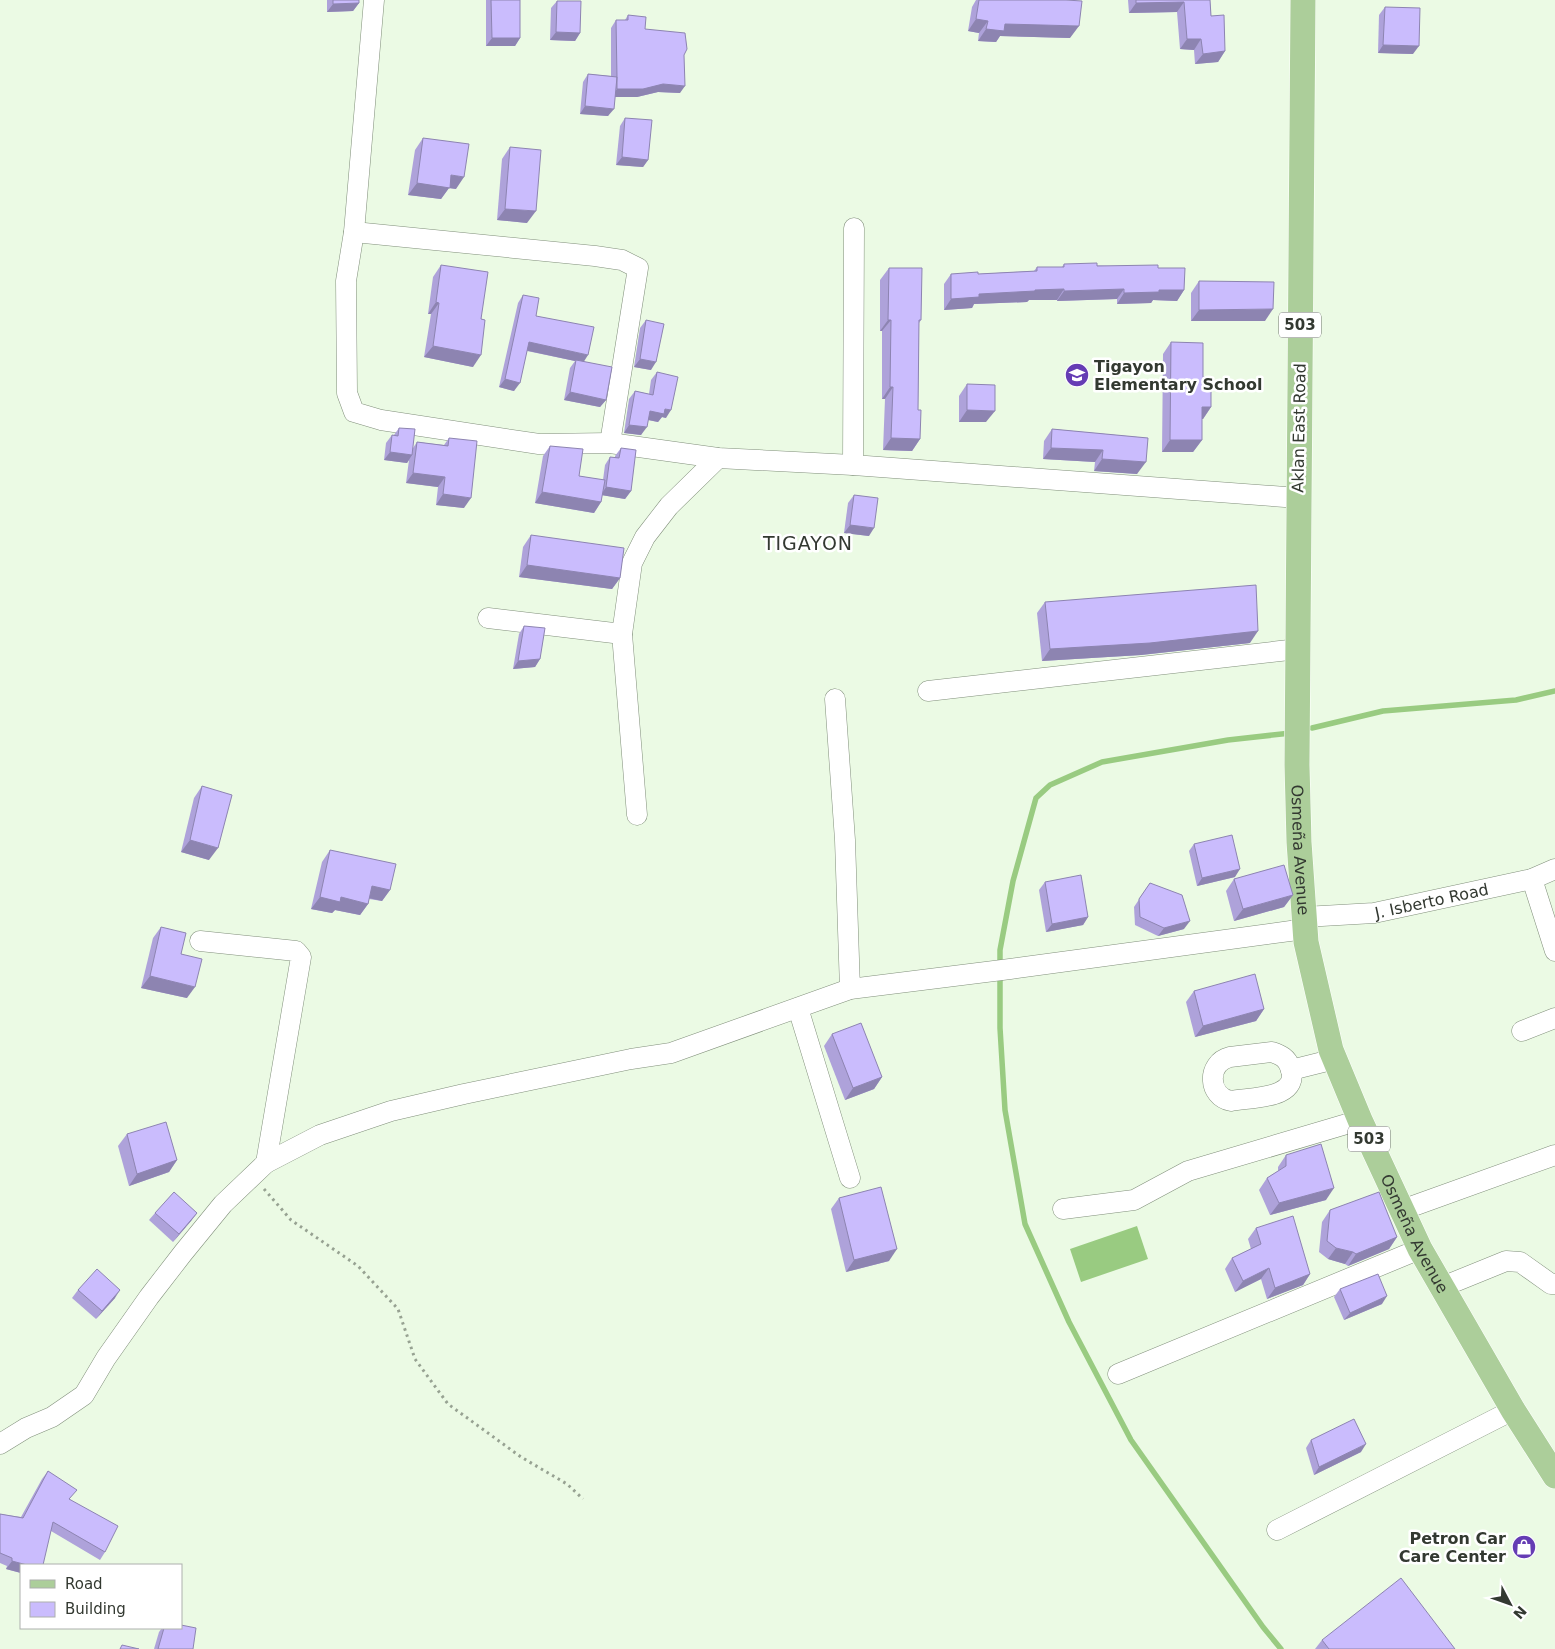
<svg xmlns="http://www.w3.org/2000/svg" width="1555" height="1649" viewBox="0 0 1555 1649" font-family="'DejaVu Sans',sans-serif">
<style>
.water{fill:#99cb81}
.lines{fill:none;stroke-linecap:round;stroke-linejoin:round}
.stream{stroke:#99cb81;stroke-width:5.5}
.minor-casing{stroke:#818f7b;stroke-width:21}
.major-casing{stroke:#fff;stroke-width:26}
.path{stroke:#97a292;stroke-width:3;stroke-dasharray:2.5 4;stroke-linecap:butt}
.minor{stroke:#fff;stroke-width:20}
.major{stroke:#acce9a;stroke-width:25}
.wall{fill:#aea2da}
.shaded-wall{fill:#8d84b1}
.building{fill:#cabcfd;stroke:#8d84b1}
.labels{text-anchor:middle;dominant-baseline:central;stroke-width:5;stroke-linejoin:round;paint-order:stroke}
.shield{fill:#fff;stroke:#70746f;stroke-width:1}
.shield-label{font-size:15px;font-weight:bold;fill:#333931}
.poi-label{font-size:16px;font-weight:bold;fill:#333931;stroke:#fff;text-anchor:start}
.street-label{font-size:16px;fill:#333931;stroke:#fff}
.quarter-label{font-size:19px;letter-spacing:1px;fill:#333931;stroke:#fff}
</style>
<rect width="100%" height="100%" fill="#ebfae4"/>
<path class="water" d="M1137,1226L1148,1259L1081,1282L1070,1249Z"/>
<g class="lines">
<g class="stream">
<path d="M1312,728L1383,711L1516,700L1555,691"/>
<path d="M1281,1649L1263,1627L1131,1440L1069,1322L1025,1224L1005,1110L1000,1028V950L1013,881L1036,798L1050,785L1102,762L1228,740L1291,733"/>
</g>
<g class="minor-casing">
<g id="minor">
<path d="M374,0L354,232L346,281L347,393L354,412L381,420L539,444L610,443L718,458L853,465L1299,498"/>
<path d="M354,232L595,256L622,260L638,268L610,443"/>
<path d="M853,465L854,228"/>
<path d="M488,618L622,634L632,563L645,537L669,506L718,458"/>
<path d="M622,634L637,815"/>
<path d="M928,691L1298,649"/>
<path d="M835,699L845,840L850,989"/>
<path d="M1532,879L1555,951"/>
<path id="s1" d="M1304,917L1374,913L1532,879L1555,869"/>
<path d="M200,941L296,951L301,957L266,1163"/>
<path d="M798,1008L850,1178"/>
<path d="M1522,1031L1555,1018"/>
<path d="M1272,1052C1281,1055 1287,1058 1290,1067C1302,1100 1250,1097 1231,1101C1208,1097 1206,1063 1230,1057Z"/>
<path d="M1291,1070L1335,1059"/>
<path d="M1063,1209L1134,1200L1188,1171L1360,1120"/>
<path d="M1402,1210L1555,1155"/>
<path d="M1442,1287L1506,1261L1520,1262L1551,1284H1555"/>
<path d="M1118,1374L1420,1249"/>
<path d="M0,1444L26,1428L52,1417L84,1395L106,1358L149,1297L183,1253L223,1204L266,1163L320,1135L391,1111L464,1094L631,1059L671,1053L850,989L1010,969L1305,929"/>
<path d="M1277,1530L1513,1410"/>
</g>
</g>
<g class="major-casing">
<g id="major">
<path id="s2" d="M1303,0L1297,765L1299,842L1306,942L1331,1050L1360,1120L1420,1249L1513,1410L1555,1476"/>
</g>
</g>
<path class="path" d="M264,1189L291,1220L358,1266L398,1309L415,1359L448,1404L521,1457L567,1484L583,1499"/>
<use href="#minor" class="minor"/>
<use href="#major" class="major"/>
</g>
<g class="wall">
<path d="M327,0H359V3L353,11L327,12Z"/>
<path d="M486,0H520V38L515,46H486Z"/>
<path d="M976,0H1066L1070,38L1000,36L996,42L978,41L979,33L968,31L972,7Z"/>
<path d="M1128,0H1210L1211,16L1225,51L1218,62L1195,64L1194,50L1180,49L1177,12L1129,13Z"/>
<path d="M557,1L580,33L575,41L550,40L551,8Z"/>
<path d="M1385,7L1413,54L1378,53L1379,15Z"/>
<path d="M628,15L645,29L684,55L680,93L658,92L637,97H615L608,116L580,114L583,82L588,74L611,76V28L616,20H625Z"/>
<path d="M625,118L648,160L643,167L616,165L620,126Z"/>
<path d="M423,138L456,189L449,188L441,199L408,195L415,150Z"/>
<path d="M510,147L527,223L497,220L502,159Z"/>
<path d="M1064,264L1158,268L1184,290L1177,301L1153,300L1151,303L1117,304V299L1057,301V300H1029L1027,302L974,304L972,308L944,310V284L951,274H978L1034,271L1037,267H1062Z"/>
<path d="M441,265L473,367L424,357L431,314H428L433,277Z"/>
<path d="M889,268L921,320L919,323L918,410L920,439L912,451L883,450L885,399H882V331H880V280Z"/>
<path d="M1199,281L1265,321H1191V293Z"/>
<path d="M523,295L536,316L584,361L606,400L600,407L564,400L570,368L575,361L527,351L514,391L499,387L518,303Z"/>
<path d="M646,320L651,370L634,367L640,328Z"/>
<path d="M1171,342L1203,377L1211,407L1203,419H1202V440L1193,452H1162L1163,354Z"/>
<path d="M657,372L666,418L662,417L658,422L648,420L641,435L624,433L629,399L635,391L649,394L651,380Z"/>
<path d="M967,384L986,422H959V396Z"/>
<path d="M399,428L413,448L417,442L444,445L449,438L464,508L436,505L438,487L406,483L409,460L407,463L384,460L386,443L392,435H394Z"/>
<path d="M1052,429L1148,438L1137,474L1094,471L1095,462L1043,459L1044,441Z"/>
<path d="M550,446L579,476L603,480L605,465L610,457L615,458V456L621,448L631,491L625,499L602,495L601,502L594,513L535,503L543,456Z"/>
<path d="M854,495L869,536L844,533L848,503Z"/>
<path d="M531,535L620,578L612,589L519,577L523,547Z"/>
<path d="M1045,602L1250,643L1141,655L1042,661L1037,613Z"/>
<path d="M524,626L540,659L535,667L513,669L519,634Z"/>
<path d="M202,786L209,860L181,852L194,798Z"/>
<path d="M1194,844L1235,877L1197,886L1189,851Z"/>
<path d="M330,850L390,890L382,901L369,899L368,904L360,915L335,910L332,913L311,909L322,862Z"/>
<path d="M1234,879L1293,895L1284,907L1234,921L1226,891Z"/>
<path d="M1045,882L1088,917L1083,925L1046,932L1039,890Z"/>
<path d="M1150,883L1184,929L1158,936L1135,925L1134,907Z"/>
<path d="M161,927L181,954L187,998L141,988L153,938Z"/>
<path d="M1194,991L1264,1009L1256,1021L1195,1037L1186,1002Z"/>
<path d="M832,1034L882,1077L874,1089L845,1100L824,1046Z"/>
<path d="M127,1134L177,1160L169,1172L129,1186L118,1146Z"/>
<path d="M1286,1155L1326,1200L1270,1215L1259,1190L1267,1178L1278,1171V1167Z"/>
<path d="M839,1198L889,1261L846,1272L831,1209Z"/>
<path d="M1330,1210L1397,1237L1389,1249L1348,1266L1345,1264L1328,1259L1319,1252L1322,1222Z"/>
<path d="M155,1213H197L191,1221L173,1242L149,1220Z"/>
<path d="M1256,1228L1310,1274L1303,1285L1267,1299L1261,1279L1235,1292L1225,1269L1232,1258L1251,1249L1248,1239Z"/>
<path d="M1340,1289L1382,1304L1344,1320L1334,1297Z"/>
<path d="M78,1290L115,1298L96,1319L72,1298Z"/>
<path d="M1311,1440L1361,1452L1314,1475L1306,1448Z"/>
<path d="M48,1471L70,1499L105,1552L100,1560L51,1531L21,1565V1573L6,1569L7,1566L0,1563V1514L21,1517L42,1479Z"/>
<path d="M162,1628H181L193,1649H154L159,1632Z"/>
<path d="M1322,1640L1455,1649H1315Z"/>
</g>
<g class="shaded-wall">
<path d="M1184,2L1177,12L1129,13L1136,3Z"/>
<path d="M359,3L353,11L327,12L333,4Z"/>
<path d="M976,19L988,21L979,33L968,31Z"/>
<path d="M1005,24L1079,26L1070,38L1000,36L996,42L978,41L986,29Z"/>
<path d="M556,32L580,33L575,41L550,40Z"/>
<path d="M492,38H520L515,46H486Z"/>
<path d="M1187,39H1201L1194,50L1180,49Z"/>
<path d="M1383,45L1419,46L1413,54L1378,53Z"/>
<path d="M1225,51L1218,62L1195,64L1203,54Z"/>
<path d="M663,84L685,86L680,93L658,92L637,97H611L617,89Z"/>
<path d="M585,106L614,109L608,116L580,114Z"/>
<path d="M622,157L648,160L643,167L616,165Z"/>
<path d="M451,175L464,177L456,189L449,188L441,199L408,195L417,183Z"/>
<path d="M505,209L536,211L527,223L497,220Z"/>
<path d="M1064,289L1057,300H1029L1027,302L974,304L972,308L944,310L951,299L979,294L1035,290Z"/>
<path d="M1124,289L1117,299L1057,301L1064,291Z"/>
<path d="M1159,290H1184L1177,301L1153,300L1151,303L1117,304L1124,293Z"/>
<path d="M436,302L439,303L431,314H428Z"/>
<path d="M1273,309L1265,321H1191L1199,310Z"/>
<path d="M888,320H891L882,331H880Z"/>
<path d="M529,342L588,355L583,363L576,360L575,361L524,350Z"/>
<path d="M433,346L481,355L473,367L424,357Z"/>
<path d="M640,359L656,362L651,370L634,367Z"/>
<path d="M505,379L520,383L514,391L499,387Z"/>
<path d="M890,387H893L885,399H882Z"/>
<path d="M570,392L606,400L600,407L564,400Z"/>
<path d="M1202,407H1211L1203,419H1194Z"/>
<path d="M665,409L671,410L666,418L662,417L658,422L644,419L650,411Z"/>
<path d="M967,410L995,411L986,422H959Z"/>
<path d="M629,425L647,427L641,435L624,433Z"/>
<path d="M891,438L920,439L912,451L883,450Z"/>
<path d="M1170,440H1202L1193,452H1162Z"/>
<path d="M1051,448L1103,450L1095,462L1043,459Z"/>
<path d="M390,452L412,455L407,463L384,460Z"/>
<path d="M1102,459L1146,462L1137,474L1094,471Z"/>
<path d="M413,473L445,477L438,487L406,483Z"/>
<path d="M606,487L631,491L625,499L601,495Z"/>
<path d="M542,492L601,502L594,513L535,503Z"/>
<path d="M443,494L471,498L464,508L436,505Z"/>
<path d="M850,525L874,528L869,536L844,533Z"/>
<path d="M527,565L620,578L612,589L519,577Z"/>
<path d="M1258,631L1250,643L1141,655L1042,661L1050,649Z"/>
<path d="M540,659L535,667L513,669L518,661Z"/>
<path d="M190,840L218,848L209,860L181,852Z"/>
<path d="M1240,869L1235,877L1197,886L1202,878Z"/>
<path d="M372,886L390,890L382,901L364,897Z"/>
<path d="M1293,895L1284,907L1234,921L1243,909Z"/>
<path d="M320,897H341L368,904L360,915L335,910L332,913L311,909Z"/>
<path d="M1088,917L1083,925L1046,932L1052,924Z"/>
<path d="M1190,921L1184,929L1158,936L1164,928Z"/>
<path d="M150,976L195,987L187,998L141,988Z"/>
<path d="M1264,1009L1256,1021L1195,1037L1203,1026Z"/>
<path d="M882,1077L874,1089L845,1100L853,1088Z"/>
<path d="M177,1160L169,1172L129,1186L137,1174Z"/>
<path d="M1334,1188L1326,1200L1270,1215L1279,1203Z"/>
<path d="M197,1213L191,1221L173,1242L179,1234Z"/>
<path d="M1397,1237L1389,1249L1348,1266L1356,1254Z"/>
<path d="M1336,1248L1353,1252L1345,1264L1328,1259Z"/>
<path d="M897,1249L889,1261L846,1272L854,1260Z"/>
<path d="M1269,1268L1261,1279L1235,1292L1243,1281Z"/>
<path d="M1310,1274L1303,1285L1267,1299L1275,1288Z"/>
<path d="M120,1290L115,1298L96,1319L102,1311Z"/>
<path d="M1387,1296L1382,1304L1344,1320L1350,1313Z"/>
<path d="M1366,1444L1361,1452L1314,1475L1319,1467Z"/>
<path d="M12,1561L27,1565H21V1573L6,1569Z"/>
</g>
<g class="building">
<path d="M333,0H359V3L333,4Z"/>
<path d="M491,0H520V38H492Z"/>
<path d="M979,0H1066L1082,1L1079,26L1005,24L1004,31L986,29L988,21L976,19Z"/>
<path d="M1136,0H1210L1211,16L1224,15L1225,51L1203,54L1201,39H1187L1184,2L1136,3Z"/>
<path d="M557,1H581L580,33L556,32Z"/>
<path d="M1385,7L1420,8L1419,46L1383,45Z"/>
<path d="M628,15L646,17L645,29L685,33L687,49L684,55L685,86L663,84L643,89H617V77L614,109L585,106L588,74L617,77L616,20H628Z"/>
<path d="M625,118L652,120L648,160L622,157Z"/>
<path d="M423,138L469,144L464,177L451,175L450,188L417,183Z"/>
<path d="M510,147L541,150L536,211L505,209Z"/>
<path d="M1097,263V266L1158,265V268H1185L1184,290H1159V292L1124,293V289L1064,291V289L1035,290V291L979,294V297L951,299V274L978,272V274L1037,271V267H1064V264Z"/>
<path d="M441,265L488,272L481,319L485,320L481,355L433,346L439,303L436,302Z"/>
<path d="M889,268H922L921,320H919L918,410H921L920,439L891,438L893,387H890L891,320H888Z"/>
<path d="M1199,281L1274,282L1273,309L1199,310Z"/>
<path d="M523,295L539,298L536,316L594,327L588,355L529,342L520,383L505,379Z"/>
<path d="M646,320L664,324L656,362L640,359Z"/>
<path d="M1171,342L1203,343V377L1211,378V407H1202V440H1170Z"/>
<path d="M576,360L612,367L606,400L570,392Z"/>
<path d="M657,372L678,377L671,410L665,409L664,414L650,411L647,427L629,425L635,391L653,395Z"/>
<path d="M967,384L995,385V411L967,410Z"/>
<path d="M399,428L415,429L412,455L390,452L392,435L398,436Z"/>
<path d="M1052,429L1148,438L1146,462L1102,459L1103,450L1051,448Z"/>
<path d="M449,438L477,441L471,498L443,494L445,477L413,473L417,442L448,446Z"/>
<path d="M550,446L583,449L579,476L605,480L601,502L542,492Z"/>
<path d="M621,448L636,450L631,491L606,487L610,457L619,458Z"/>
<path d="M854,495L878,498L874,528L850,525Z"/>
<path d="M531,535L624,548L620,578L527,565Z"/>
<path d="M1256,585L1258,631L1150,643L1050,649L1045,602Z"/>
<path d="M524,626L545,628L540,659L518,661Z"/>
<path d="M202,786L232,795L218,848L190,840Z"/>
<path d="M1232,835L1240,869L1202,878L1194,844Z"/>
<path d="M330,850L396,864L390,890L372,886L368,904L341,897L340,902L320,897Z"/>
<path d="M1284,865L1293,895L1243,909L1234,879Z"/>
<path d="M1081,875L1088,917L1052,924L1045,882Z"/>
<path d="M1150,883L1182,895L1190,921L1164,928L1140,917L1139,899Z"/>
<path d="M161,927L186,933L181,954L202,959L195,987L150,976Z"/>
<path d="M1255,974L1264,1009L1203,1026L1194,991Z"/>
<path d="M861,1023L882,1077L853,1088L832,1034Z"/>
<path d="M166,1122L177,1160L137,1174L127,1134Z"/>
<path d="M1321,1144L1334,1188L1279,1203L1267,1178L1286,1166V1155Z"/>
<path d="M881,1187L897,1249L854,1260L839,1198Z"/>
<path d="M174,1192L197,1213L179,1234L155,1213Z"/>
<path d="M1379,1192L1397,1237L1356,1254L1353,1252L1336,1248L1327,1241L1330,1210Z"/>
<path d="M1293,1216L1310,1274L1275,1288L1269,1268L1243,1281L1232,1258L1261,1244L1256,1228Z"/>
<path d="M97,1269L120,1290L102,1311L78,1290Z"/>
<path d="M1378,1274L1387,1296L1350,1313L1340,1289Z"/>
<path d="M1354,1419L1366,1444L1319,1467L1311,1440Z"/>
<path d="M48,1471L77,1490L69,1499L118,1526L105,1552L53,1522L43,1565H27L12,1561V1558L0,1553V1514L23,1518Z"/>
<path d="M1401,1578L1455,1649H1329L1322,1640Z"/>
<path d="M181,1625L196,1628L193,1649H158L164,1628H181Z"/>
<path d="M122,1645L139,1649H120Z"/>
</g>
<defs>
<g id="school-disc" transform="scale(1.25)"><circle r="9.5" fill="#653cb4" stroke="#fff"/><path d="M0-5L7-2L0 1L-7-2ZM-4 1L0 2.5L4 1V4Q0 6-4 4Z" fill="#fff"/></g>
<g id="shop-disc" transform="scale(1.25)"><circle r="9.5" fill="#653cb4" stroke="#fff"/><path d="M-5-2.5h2.3a2.7 3.5 0 0 1 5.4 0H5L5.5 6h-11ZM-1.5-2.5h3a1.5 2.3 0 0 0-3 0Z" fill="#fff"/></g>
</defs>
<g fill-rule="evenodd">
<use href="#school-disc" x="1077" y="375"/>
<use href="#shop-disc" x="1524" y="1547"/>
</g>
<g class="labels">
<g class="shield">
<rect x="1279" y="312.5" width="42" height="25" rx="4"/>
<rect x="1348" y="1126.5" width="42" height="25" rx="4"/>
</g>
<g class="shield-label">
<text x="1300" y="325">503</text>
<text x="1369" y="1139">503</text>
</g>
<g class="poi-label">
<text x="1094" y="366">Tigayon<tspan x="1094" dy="18">Elementary School</tspan></text>
<text x="1506" y="1538" text-anchor="end">Petron Car<tspan x="1506" dy="18">Care Center</tspan></text>
</g>
<g class="street-label">
<text transform="translate(1299 428) rotate(-89)">Aklan East Road</text>
<text stroke="none"><textPath href="#s2" startOffset="850">Osmeña Avenue</textPath></text>
<text stroke="none"><textPath href="#s1" startOffset="129">J. Isberto Road</textPath></text>
<text stroke="none"><textPath href="#s2" startOffset="1255">Osmeña Avenue</textPath></text>
</g>
<g class="quarter-label">
<text x="808" y="543">TIGAYON</text>
</g>
</g>
<rect x="20" y="1564" width="162" height="65" fill="#ffffff" stroke="#adb0ad"/>
<rect x="30" y="1580" width="25" height="8" fill="#acce9a" stroke="#adb0ad"/>
<text x="65" y="1589" font-size="15" fill="#333931">Road</text>
<rect x="30" y="1602" width="25" height="15" fill="#cabcfd" stroke="#adb0ad"/>
<text x="65" y="1614" font-size="15" fill="#333931">Building</text>
<g transform="translate(1510 1604) rotate(131)" stroke="#ffffff" stroke-width="4" paint-order="stroke">
<path d="M0-4L9 19L0 12L-9 19Z" fill="#333931"/>
<text y="-8" font-size="14" font-weight="bold" text-anchor="middle" fill="#333931">N</text>
</g>
</svg>
